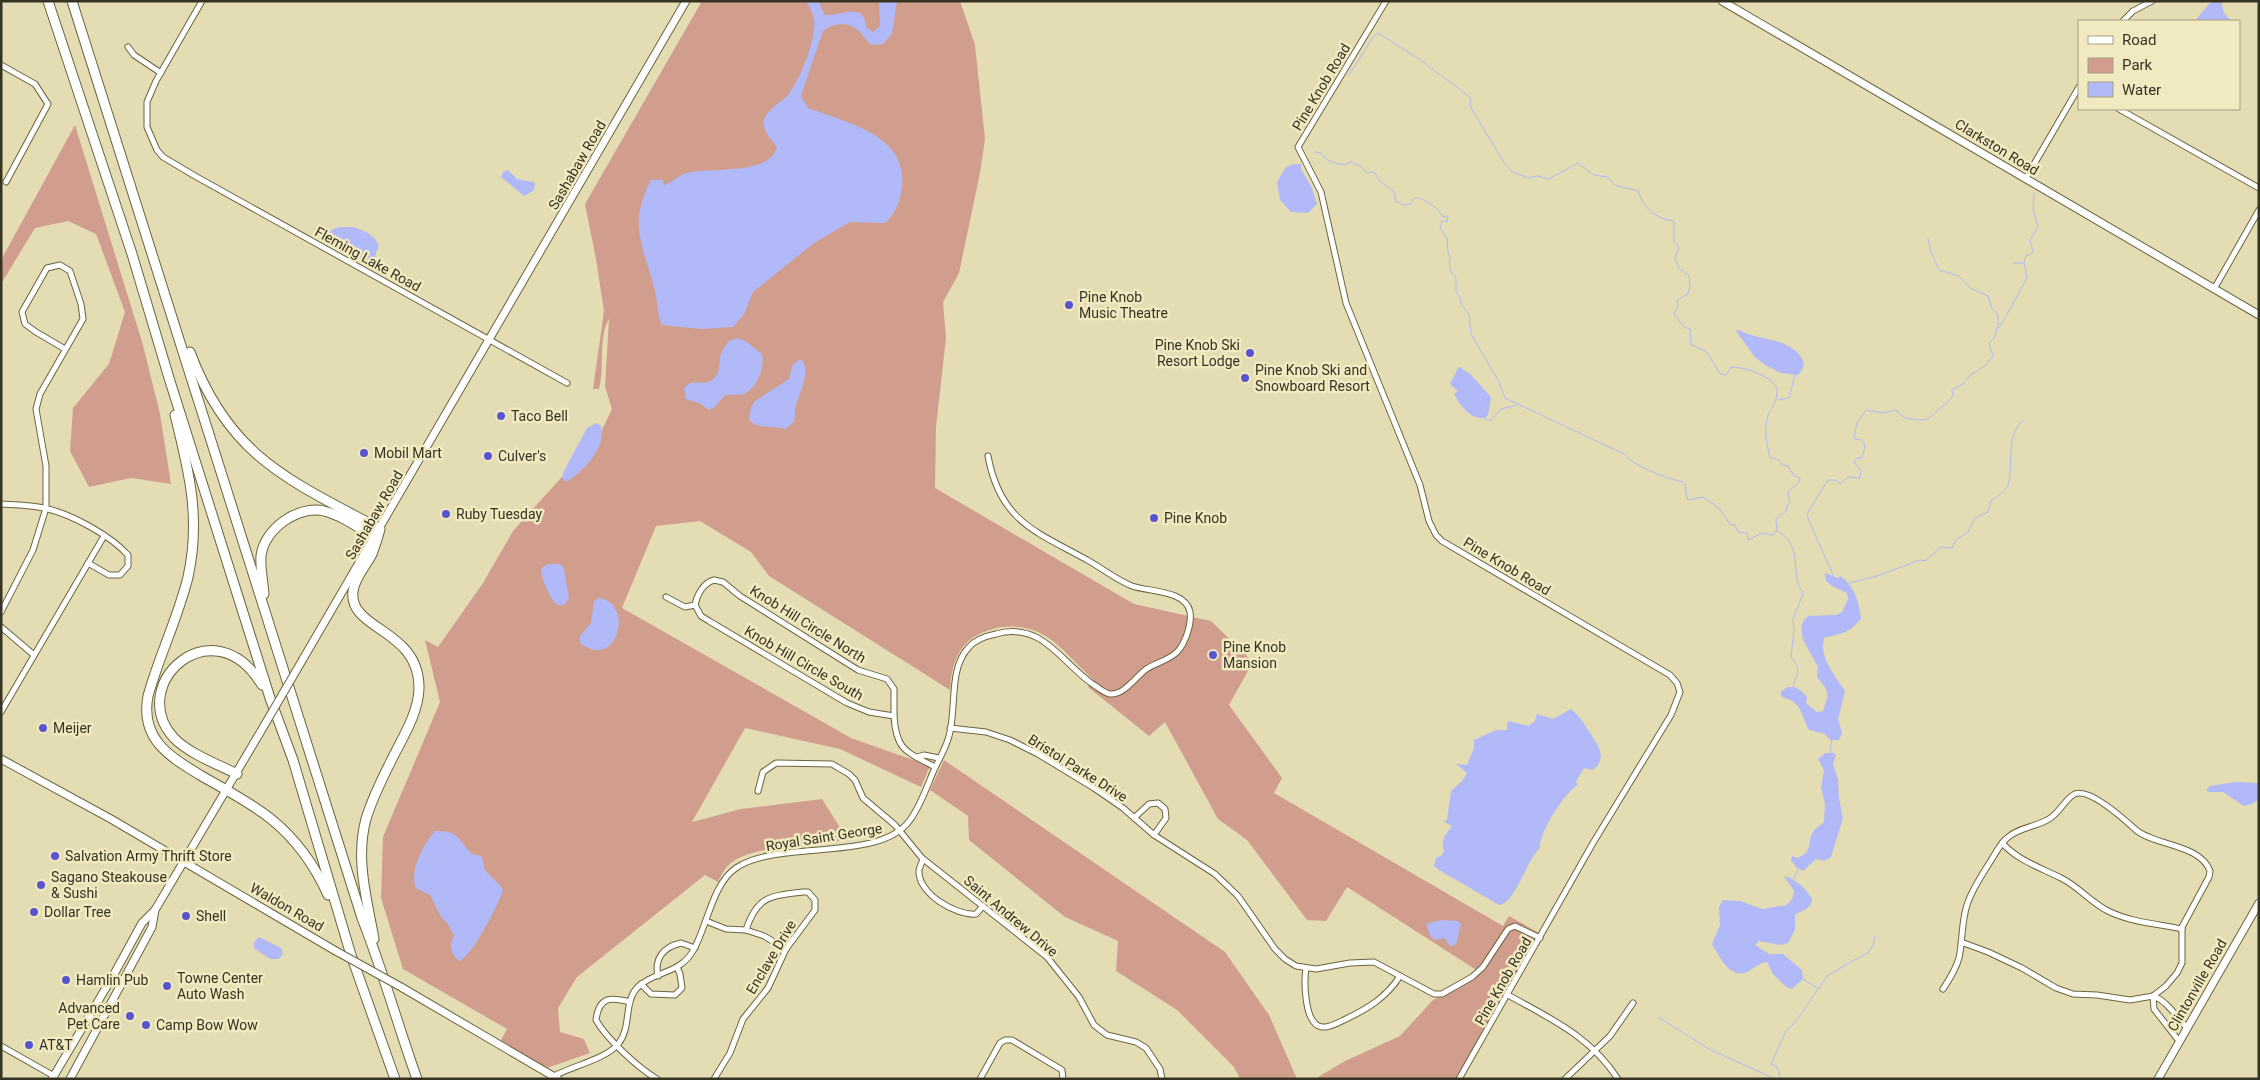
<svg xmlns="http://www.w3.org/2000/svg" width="2260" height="1080" viewBox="0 0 2260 1080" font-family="Roboto,sans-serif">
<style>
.green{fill:#d19e8e}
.water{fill:#b1b9f8}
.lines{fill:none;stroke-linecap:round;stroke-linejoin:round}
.stream{stroke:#b1b9f8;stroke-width:1}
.street-casing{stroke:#6c643f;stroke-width:7}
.secondary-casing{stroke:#6c643f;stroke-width:9}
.highway-casing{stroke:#6c643f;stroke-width:11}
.street{stroke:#fff;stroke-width:5}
.secondary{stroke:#fff;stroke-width:7}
.highway{stroke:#fff;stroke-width:9}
.secondary-bridge-casing{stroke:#6c643f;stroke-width:9;stroke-linecap:butt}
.secondary-bridge{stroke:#fff;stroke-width:7}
.poi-dot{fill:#5655cd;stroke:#f1e9bf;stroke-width:2}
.labels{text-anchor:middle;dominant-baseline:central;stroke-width:5;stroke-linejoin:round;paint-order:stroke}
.street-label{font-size:14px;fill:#373323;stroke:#f1e9bf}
.poi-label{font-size:14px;fill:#373323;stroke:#f1e9bf;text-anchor:start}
</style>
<rect width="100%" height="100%" fill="#e4dcb3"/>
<g class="green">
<path d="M702,1H960L975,45L985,139L980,173L959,273L943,302L946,338L936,427L935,488L1134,604L1211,621L1253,662L1229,705L1282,778L1274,793L1503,926L1509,916L1541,934L1456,1079H1315L1345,1061L1400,1036L1433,1000L1460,988L1481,973L1347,887L1326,921L1307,920L1247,840L1218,819L1165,722L1149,736L1088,687L1094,680C1076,665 1060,642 1038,632C1024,626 1008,625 993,629C961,637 952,659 950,690L769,576L751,552L700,521L656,526L622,608L851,738L930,766L921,787L840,749L745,728L692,822L741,809L822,799L848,840C820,844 755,846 734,861C725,866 722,874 718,882L705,875L577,977L558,1008L560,1032L584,1039L590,1053L547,1068L500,1042L507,1029L403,969L381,898L383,837L440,702L425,640L438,647L483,583L513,531L599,436L612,409L605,387L609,319C598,336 605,368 599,389H593L604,311L596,259L585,204Z"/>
<path d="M75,125L143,345L160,414L171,484L131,478L89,487L70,451L73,408L109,364L125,312L96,234L68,221L35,228L1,284V260Z"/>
<path d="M944,760L1225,952L1269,1015L1297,1079H1240L1234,1067L1177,1010L1116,971L1118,941L1065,917L969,840L968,816L930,790Z"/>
</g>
<g class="water">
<path d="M806,1H818L825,15C841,17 864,0 866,27L873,32L880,26L879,1H897L892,34L883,44L872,45C866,41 863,34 858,30C846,21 834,23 823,31L801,96L808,108C844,122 908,134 902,186C901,200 896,213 885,223L850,222L814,243L753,292L744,314L733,327L701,329L662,325C657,315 658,303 655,291C644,246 627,227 651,180H663L664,185L667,184C673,181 681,174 687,173C710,167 770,176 777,147C772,140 762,131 764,120C767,109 781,103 788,95C800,80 817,38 814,19C813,13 809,6 806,1Z"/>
<path d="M2216,1H2221L2224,13L2231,21H2195L2209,4Z"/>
<path d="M1294,164H1301V169L1311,186L1317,204L1308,213L1291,212L1280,200L1277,182L1286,167Z"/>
<path d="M508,170L517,179L534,182L535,185L533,191L524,196L501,177L503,172Z"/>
<path d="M354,227L368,233L375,239L379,245L374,259L368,261L331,245L325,239C330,225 341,227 354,227Z"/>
<path d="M1739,330C1760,342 1792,336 1804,362L1802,370L1798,375L1781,373L1765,365L1754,356L1736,331Z"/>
<path d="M737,338L745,341L762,354C765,366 758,386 746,393C740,396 732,394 725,395L715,407L709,410L699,403L686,399L684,389C691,377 702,387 712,380C720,375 719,366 720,358C720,353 726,345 729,341Z"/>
<path d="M799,360H802C812,372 797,397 795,410C795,415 795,418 794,422L785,429C774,425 755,430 749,419L751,407L755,401L789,379L792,366Z"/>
<path d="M1460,367L1471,375L1491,397L1488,415L1484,418C1469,419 1460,405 1454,394L1458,391L1450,384L1458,368Z"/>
<path d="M596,423L601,426C607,447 583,472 566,482L562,478L564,471L587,428Z"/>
<path d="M548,564H560L564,568L569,599L564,605H557C549,597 541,579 541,568Z"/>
<path d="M1825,573L1838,578L1840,576C1854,585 1859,602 1861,618C1851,633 1840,634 1824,638C1819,658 1835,675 1845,691L1838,719L1842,733L1839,740H1830L1825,734L1809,730C1800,713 1803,703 1782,697L1780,693C1789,682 1799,687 1807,697L1806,703L1817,712L1823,711C1830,692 1829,692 1817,677L1818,667L1803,640L1801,627L1804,620L1808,616L1836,615L1842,612L1848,599L1847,593L1832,586L1826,581Z"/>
<path d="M599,598C635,603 618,672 580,643V636L591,623L594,601Z"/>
<path d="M1571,709C1580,716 1584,724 1590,733C1598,745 1608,758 1593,770L1584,768L1576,782L1578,785C1565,791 1538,835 1540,848C1526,860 1516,903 1499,905L1439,870L1434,866L1436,858L1442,855L1444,851C1440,838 1446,835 1452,826L1443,821L1447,820L1451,791L1462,781L1467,773L1456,764L1467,765L1474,748V740L1496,730H1507V723L1509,721L1528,726L1535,721L1537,714L1553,719Z"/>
<path d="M1825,753H1834L1836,756L1833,764L1838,779L1839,799L1843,818L1831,857L1824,861L1816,859L1803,871L1797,868L1791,860L1792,856L1797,858C1815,851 1806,842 1813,832C1816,827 1821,826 1824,821L1825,804L1821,787L1824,770L1818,759Z"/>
<path d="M2235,782L2259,783V799L2252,804L2244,806L2223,792H2209L2206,790L2210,786Z"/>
<path d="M435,831C460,831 457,839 472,854L481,856C484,860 483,867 486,871C492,879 500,882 503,891C498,905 472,957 459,961C450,953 449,946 454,936L448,924L441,917L430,895L416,888C409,871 423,845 435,831Z"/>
<path d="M1784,876C1794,878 1807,889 1812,899C1811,910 1802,910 1795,915V930L1788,943L1780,945L1759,941L1755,945L1769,954H1783L1802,970L1803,979L1792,989L1786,987L1773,974L1767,962C1760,963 1755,967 1749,971C1730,981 1720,957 1712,944L1720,925L1719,907L1723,900L1740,901L1762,909L1787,905L1793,897L1794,891Z"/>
<path d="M1441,920L1458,921L1461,924L1456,945L1450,946L1444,938L1435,940L1431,937L1426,924Z"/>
<path d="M259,937L281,948L283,954L279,959H270L254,948V942Z"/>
</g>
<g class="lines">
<g class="stream">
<path d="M1349,75L1373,37L1378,33L1419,59L1470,97L1471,108L1505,164L1512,172L1529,178L1537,176L1549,179L1578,163L1594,175L1608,177L1614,185L1638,191C1644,208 1655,219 1674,221V241L1679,248L1675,258L1679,268L1689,276L1690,286L1688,294L1677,300L1678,307L1674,314L1684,327L1690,329L1691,345L1706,351L1720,374L1726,375L1731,367C1746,367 1769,375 1777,388C1777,409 1770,404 1767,419C1764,431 1767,445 1770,457L1780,461L1783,465L1788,466L1794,476L1800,478L1799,482L1788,492L1790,502L1787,506L1786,511L1776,519L1777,531"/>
<path d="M1315,152L1321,153C1326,162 1335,163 1345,165L1351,162L1360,166L1368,173L1374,172L1380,181L1395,193V200L1403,205L1410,204L1415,198C1424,197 1439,209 1443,217L1448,216L1447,222L1442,221L1440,228L1447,238L1448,252L1450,257C1449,269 1449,270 1456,278V292L1461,299V304L1469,314L1471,334L1498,380L1505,398L1624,454C1635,467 1666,478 1683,482L1686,486V494L1688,500L1703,497L1719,508L1730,524L1735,525L1738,532L1747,533L1748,540L1762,533L1773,535L1776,531"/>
<path d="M1928,239L1930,249L1939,270L1959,276L1970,288L1988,296L1992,309L1998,315V326"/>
<path d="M2013,263H2024"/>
<path d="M1778,400L1789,398L1795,375"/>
<path d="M1484,418L1490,421L1501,409L1517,405"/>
<path d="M1777,531C1798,541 1794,561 1797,579C1797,584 1801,589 1803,594L1793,619L1794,630L1791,657C1801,669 1798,672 1793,686"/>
<path d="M1834,577L1810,523L1807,515L1808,512L1828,480H1835L1840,484L1848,477L1860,478L1861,471L1854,462L1857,458H1862C1863,452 1868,444 1861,440L1855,439L1854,436L1857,423L1866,410L1883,413L1896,410C1902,419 1917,422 1928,419L1951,399L1953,395L1952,390L1963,384L1969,376L1986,365L1993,356L1989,343L1994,338L1997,328L2000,327L2027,278L2024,263L2026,256L2033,252L2030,240L2038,227L2033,209L2034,193"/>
<path d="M1849,583L1877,576L1920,560L1925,561L1941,547L1952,548L1956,540L1968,532L1975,518L1988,512L1991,501C1997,496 2005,492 2008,485C2014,466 2005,434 2023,421"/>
<path d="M1830,753L1832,739"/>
<path d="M1793,880L1798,870"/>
<path d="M1803,979L1817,988"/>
<path d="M1658,1017L1709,1049L1775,1079"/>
<path d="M1781,1079L1777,1067L1771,1064L1786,1031L1796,1021L1828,975L1869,952L1873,945L1875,936"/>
</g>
<g class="street-casing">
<g id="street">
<path d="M202,1L156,81L147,102V127L157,150L163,157L195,176L567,383"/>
<path d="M1386,1L1298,147L1321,192L1346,303L1420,485L1429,521L1436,535L1442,541L1670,675L1677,683L1680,692L1671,715L1593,843L1459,1079"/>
<path d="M2123,21L2133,11L2152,1"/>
<path d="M128,47L134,55L161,73"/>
<path d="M1,65L35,84L48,104L6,182"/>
<path d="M2119,109L2259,188"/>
<path d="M2026,178L2079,87"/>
<path d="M2214,289L2259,210"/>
<path d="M1,504C16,505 33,505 48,509C73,515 111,536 128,555V566L120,575H109L88,563"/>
<path d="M666,597L685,607L695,605L701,616L709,621L847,703L869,712L894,716C896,751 907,752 935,767"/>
<path d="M695,605C697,595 703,583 714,580L723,582L740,596L858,670L887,679L894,689V716"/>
<path d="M1,612L33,550L46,508V466L36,409L40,394L83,319L81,304L70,271L60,265L47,268L22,312L25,324L36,332L65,349"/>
<path d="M1,627L34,655"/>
<path d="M1,712L104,536"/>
<path d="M950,728L986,732L1010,740L1038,754L1094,788L1123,808L1154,835L1215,874L1238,896L1275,949L1285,959L1296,966L1316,969L1350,963L1374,962L1434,994H1442L1472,977L1483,967L1508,929L1515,926L1540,938"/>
<path d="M917,757L924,755L939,758"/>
<path d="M758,791L763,772L776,763L832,764L849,774L855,780L863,798L895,825L922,858L1047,957L1079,997L1094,1025L1107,1035L1136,1042L1146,1048L1160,1069L1162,1079"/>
<path d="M1134,818L1149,804L1158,803L1165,809L1166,818L1154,835"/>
<path d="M2002,843C2019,861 2039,867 2061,878C2078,886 2090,902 2108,911C2130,922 2158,924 2182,929"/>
<path d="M923,859C922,862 920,866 919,870C917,893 956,916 976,914L983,906"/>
<path d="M706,921L726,929L746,930L764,936L786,949"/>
<path d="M1306,968C1304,981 1304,1025 1322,1027C1329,1028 1338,1023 1344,1020C1367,1009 1386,998 1400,976"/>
<path d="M658,976C654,959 663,947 681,943L695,948"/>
<path d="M641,984L651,994L675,995L682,988L680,974L677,967"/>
<path d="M1943,989C1949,980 1956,969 1959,958C1963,940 1961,920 1968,902C1973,888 1982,875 1990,862C1995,854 2000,844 2007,838C2019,827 2036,827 2049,819C2060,812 2063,802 2073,795C2087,785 2125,820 2136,830C2155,846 2200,844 2210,871L2209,877L2182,927V963L2177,973L2166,986L2153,996L2130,1000L2097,995L2073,994L2056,988L2022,968L1988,952L1961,942"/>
<path d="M1508,995C1551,1019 1590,1036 1618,1079"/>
<path d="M630,1002C611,997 599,996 596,1020C606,1038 638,1068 657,1079"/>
<path d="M2179,1041L2154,1009L2153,996C2166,1000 2177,1017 2187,1028"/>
<path d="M1,1046L54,1076"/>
<path d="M554,1076C572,1066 607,1059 619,1043C632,1026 623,1000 639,986C657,970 681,974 694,949C707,926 713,883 736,868C778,839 880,863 910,820C921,805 927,786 934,770C939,759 946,748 949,736C957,709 948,669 969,647C976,639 986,636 996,634C1043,621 1061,663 1094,685C1099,688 1104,693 1110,694C1124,695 1135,678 1145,670C1154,663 1168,661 1177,652C1185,644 1192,624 1190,612C1186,590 1149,592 1132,586C1117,580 1103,569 1089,561C1037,532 1000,522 988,456"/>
<path d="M714,1079L730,1053L743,1019L768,988L786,949L815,910V900L808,892H803C770,896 757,896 746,930"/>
<path d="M980,1079L1000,1043L1005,1040H1012L1062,1070L1063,1079"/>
<path d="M1565,1079L1610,1036L1633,1003"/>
</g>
</g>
<g class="secondary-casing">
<g id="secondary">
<path d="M1722,1L2259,315"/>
<path d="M303,659L686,1"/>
<path d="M1,759L111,819L334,950"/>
<path d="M401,987L558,1079"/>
<path d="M52,1079L113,976L142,923L155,910L261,731"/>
<path d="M70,1079L152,927L155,910"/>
<path d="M2158,1079L2259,903"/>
</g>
</g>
<g class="highway-casing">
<g id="highway">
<path d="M48,1L132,254L169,378L270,698L293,760L351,955L395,1079"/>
<path d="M72,1L362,918C383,971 398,1026 417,1079"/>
<path d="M190,352C229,457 289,480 380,529C378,537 375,546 372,554C366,566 355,577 353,591C348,631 420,628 419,689C418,715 401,740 390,763C381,781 372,799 366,819C355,859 367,899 374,939"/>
<path d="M175,415C189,471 201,519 188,577C178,618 159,656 148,696C140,739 169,756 200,775C224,789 250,802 271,819C297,840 315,866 328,895"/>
<path d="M264,594C263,582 260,567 261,556C264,529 298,505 324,511C343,516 359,528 375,538"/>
<path d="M237,774C219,765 188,753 174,738C125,685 213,604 262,685"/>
</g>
</g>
<use href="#street" class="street"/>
<use href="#secondary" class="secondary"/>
<use href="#highway" class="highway"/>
<g class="secondary-bridge-casing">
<g id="secondary-bridge">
<path d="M261,731L303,659"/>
<path d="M334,950L401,987"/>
</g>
</g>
<use href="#secondary-bridge" class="secondary-bridge"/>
</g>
<g class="poi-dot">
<circle cx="1069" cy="305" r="5"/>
<circle cx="1250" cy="353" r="5"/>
<circle cx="1245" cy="378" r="5"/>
<circle cx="501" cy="416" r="5"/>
<circle cx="364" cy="453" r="5"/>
<circle cx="488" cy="456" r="5"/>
<circle cx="446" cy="514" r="5"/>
<circle cx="1154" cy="518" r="5"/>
<circle cx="1213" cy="655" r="5"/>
<circle cx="43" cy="728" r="5"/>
<circle cx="55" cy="856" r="5"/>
<circle cx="41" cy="885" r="5"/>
<circle cx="34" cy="912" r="5"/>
<circle cx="186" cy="916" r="5"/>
<circle cx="66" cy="980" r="5"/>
<circle cx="167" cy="986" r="5"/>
<circle cx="130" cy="1016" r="5"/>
<circle cx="146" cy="1025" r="5"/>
<circle cx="29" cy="1045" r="5"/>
</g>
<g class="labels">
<g class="street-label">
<text transform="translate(1321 87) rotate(-59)">Pine Knob Road</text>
<text transform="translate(1997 147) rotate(31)">Clarkston Road</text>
<text transform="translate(577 165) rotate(-60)">Sashabaw Road</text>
<text transform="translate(368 259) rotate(29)">Fleming Lake Road</text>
<text transform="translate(374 515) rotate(-60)">Sashabaw Road</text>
<text transform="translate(1507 566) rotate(31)">Pine Knob Road</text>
<text transform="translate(808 624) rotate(32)">Knob Hill Circle North</text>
<text transform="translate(804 663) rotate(30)">Knob Hill Circle South</text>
<text transform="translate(1078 768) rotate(32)">Bristol Parke Drive</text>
<text transform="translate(824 837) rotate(-9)">Royal Saint George</text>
<text transform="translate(287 907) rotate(30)">Waldon Road</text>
<text transform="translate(1011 916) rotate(40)">Saint Andrew Drive</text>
<text transform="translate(771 957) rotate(-59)">Enclave Drive</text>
<text transform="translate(1503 981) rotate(-60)">Pine Knob Road</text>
<text transform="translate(2197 985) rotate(-60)">Clintonville Road</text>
</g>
<g class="poi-label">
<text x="1079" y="297">Pine Knob<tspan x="1079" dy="16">Music Theatre</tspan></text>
<text x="1240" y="345" text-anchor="end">Pine Knob Ski<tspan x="1240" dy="16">Resort Lodge</tspan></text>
<text x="1255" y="370">Pine Knob Ski and<tspan x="1255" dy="16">Snowboard Resort</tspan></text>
<text x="511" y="416">Taco Bell</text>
<text x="374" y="453">Mobil Mart</text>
<text x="498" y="456">Culver's</text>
<text x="456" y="514">Ruby Tuesday</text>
<text x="1164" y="518">Pine Knob</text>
<text x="1223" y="647">Pine Knob<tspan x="1223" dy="16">Mansion</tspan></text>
<text x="53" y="728">Meijer</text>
<text x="65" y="856">Salvation Army Thrift Store</text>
<text x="51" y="877">Sagano Steakouse<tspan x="51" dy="16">&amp; Sushi</tspan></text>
<text x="44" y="912">Dollar Tree</text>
<text x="196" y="916">Shell</text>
<text x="177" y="978">Towne Center<tspan x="177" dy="16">Auto Wash</tspan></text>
<text x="76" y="980">Hamlin Pub</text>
<text x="120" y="1008" text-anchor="end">Advanced<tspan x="120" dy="16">Pet Care</tspan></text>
<text x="156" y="1025">Camp Bow Wow</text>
<text x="39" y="1045">AT&amp;T</text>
</g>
</g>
<rect width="2260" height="1080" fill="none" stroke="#373323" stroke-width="5"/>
<rect x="2078" y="20" width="162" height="90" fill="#f1e9bf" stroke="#a7a081"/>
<rect x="2088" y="36" width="25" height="8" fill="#ffffff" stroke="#a7a081"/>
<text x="2122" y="45" font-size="15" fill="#373323">Road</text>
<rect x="2088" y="58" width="25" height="15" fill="#d19e8e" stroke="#a7a081"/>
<text x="2122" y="70" font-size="15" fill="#373323">Park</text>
<rect x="2088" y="82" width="25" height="15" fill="#b1b9f8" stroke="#a7a081"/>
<text x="2122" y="95" font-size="15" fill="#373323">Water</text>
</svg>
